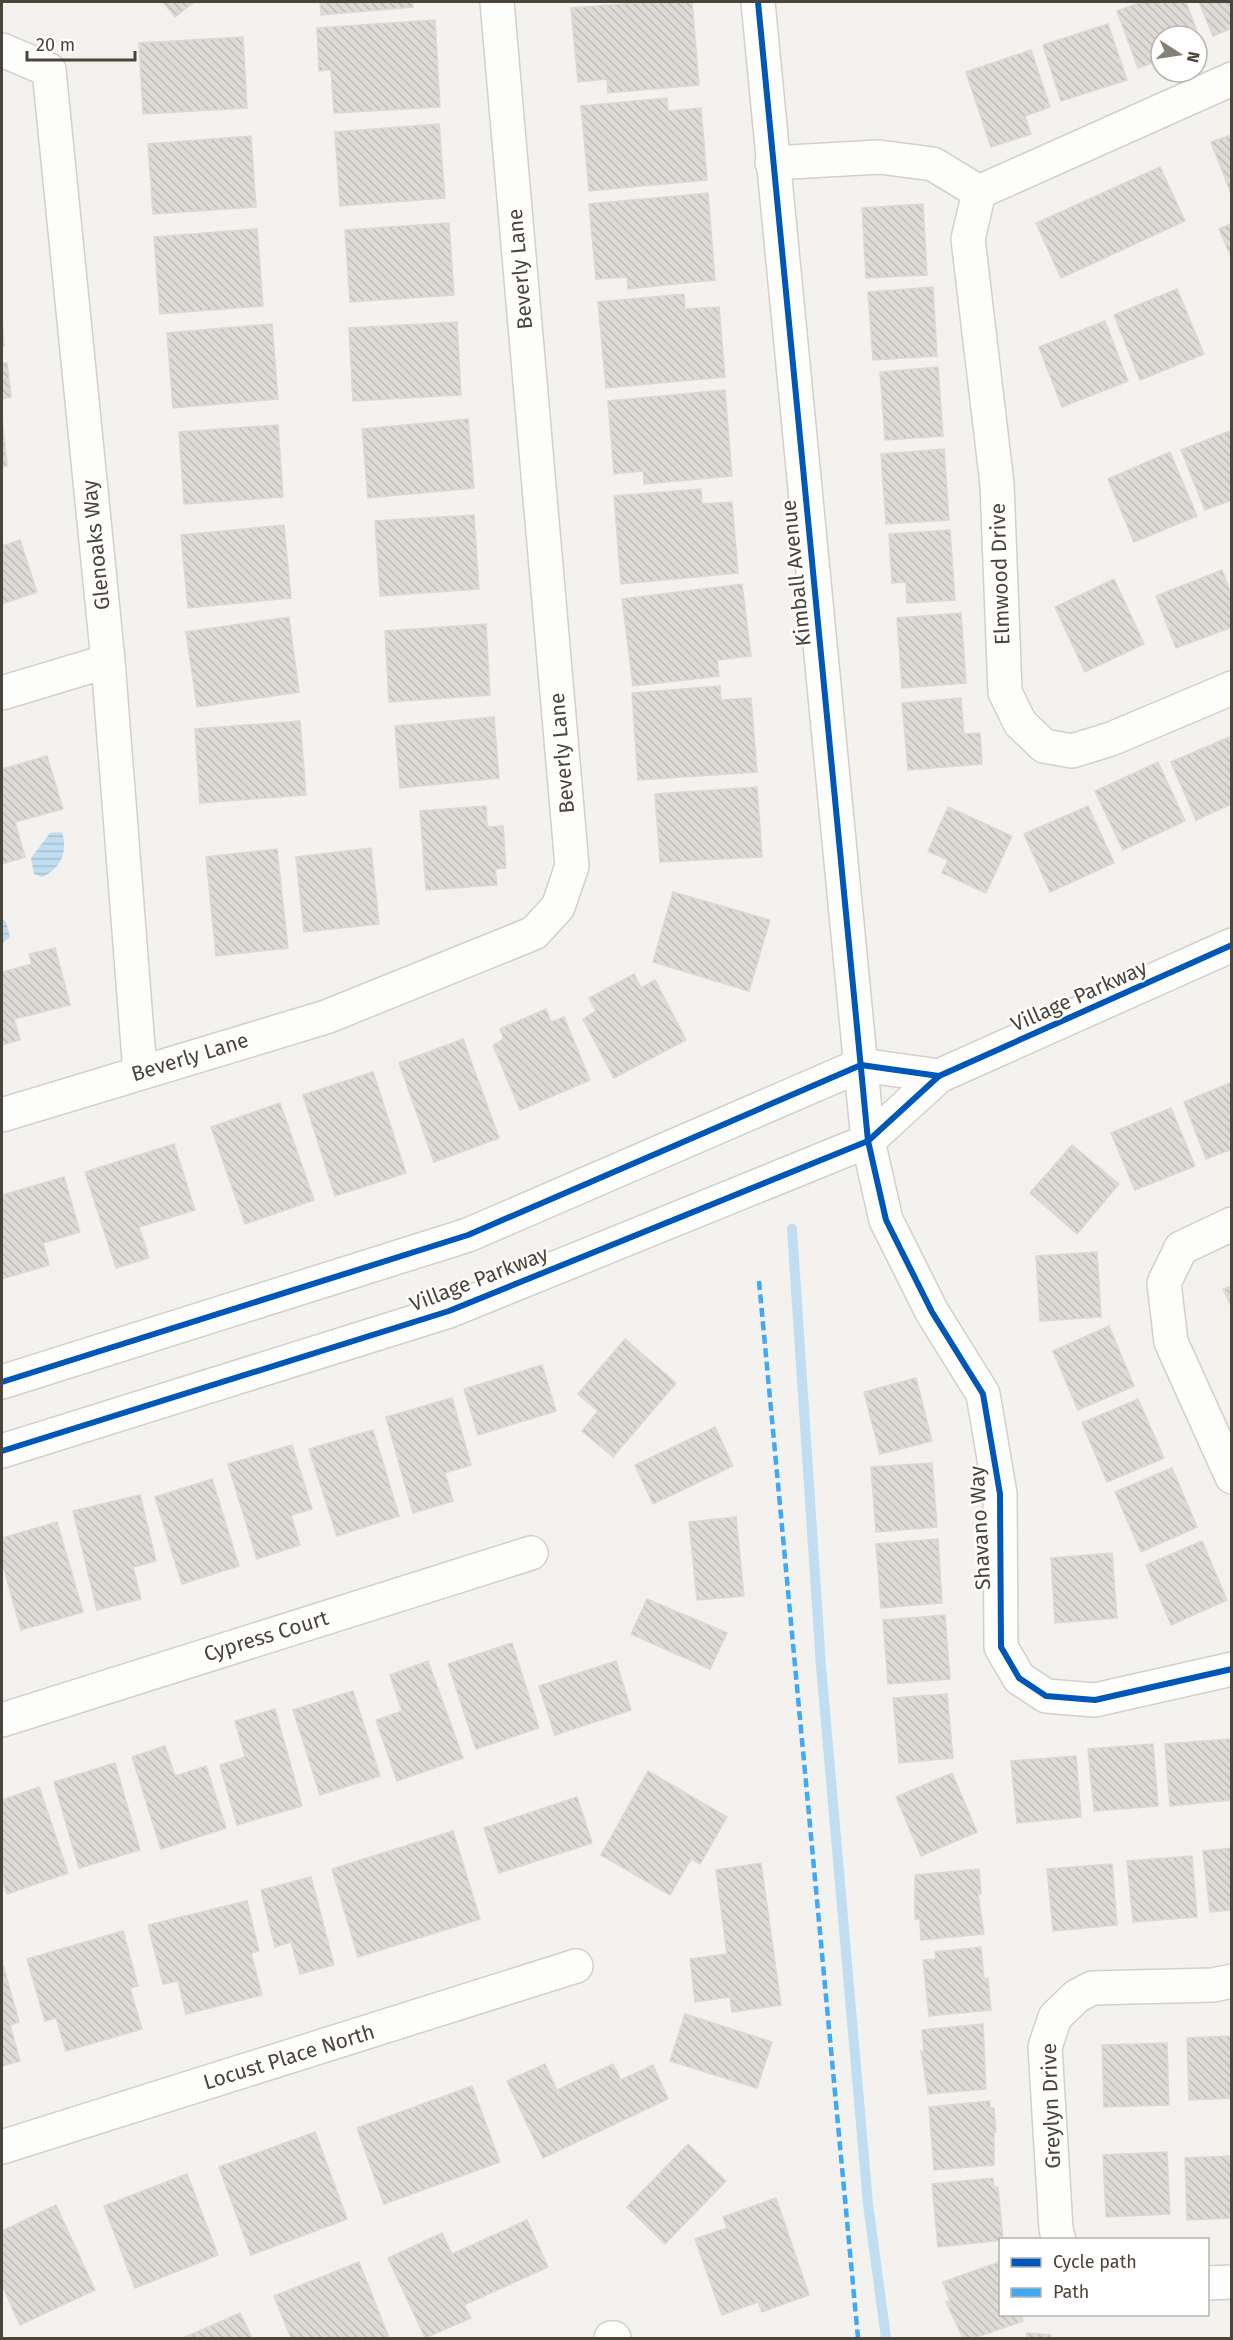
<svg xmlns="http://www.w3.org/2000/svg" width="1233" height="2340" viewBox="0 0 1233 2340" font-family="'Fira Sans',sans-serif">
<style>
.water{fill:url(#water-rules)}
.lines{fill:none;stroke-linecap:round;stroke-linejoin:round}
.stream{stroke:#c0ddf1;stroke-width:10}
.building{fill:url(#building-back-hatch);stroke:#dcd9d4;stroke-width:1.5}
.minor-casing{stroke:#d2d0cb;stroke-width:36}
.minor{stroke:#fdfdfc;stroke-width:33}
.quiet{stroke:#3fa9f5;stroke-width:4.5;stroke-dasharray:9 4.5;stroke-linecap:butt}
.cycleway-casing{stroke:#fff;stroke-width:10}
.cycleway{stroke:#0057b8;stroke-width:6}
.labels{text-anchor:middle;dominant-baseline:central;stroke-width:4.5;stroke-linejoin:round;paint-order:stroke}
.street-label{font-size:21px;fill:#4b4439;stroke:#fff}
</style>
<defs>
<pattern id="water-rules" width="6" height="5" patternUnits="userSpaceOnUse" patternTransform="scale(1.5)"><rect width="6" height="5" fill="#c0ddf1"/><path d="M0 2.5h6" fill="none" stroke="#a6bfcf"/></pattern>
<pattern id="building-back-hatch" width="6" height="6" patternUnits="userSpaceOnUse" patternTransform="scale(1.5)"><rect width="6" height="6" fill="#dedbd6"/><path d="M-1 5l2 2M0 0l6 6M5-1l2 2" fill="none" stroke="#c0bdb8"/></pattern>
</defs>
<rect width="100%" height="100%" fill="#f4f2ee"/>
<g class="water">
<path d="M62,832C68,851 61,869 42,877L34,874L31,858L50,833Z"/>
<path d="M2,918L6,922L10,937L2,943Z"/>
</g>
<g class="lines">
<path class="stream" d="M792,1229L821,1666L868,2204L886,2338"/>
</g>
<g class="building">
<path d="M163,2H194L175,17Z"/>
<path d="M320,2H412L413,7L321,15Z"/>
<path d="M650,2H692L699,85L608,93L607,79L578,82L571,8Z"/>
<path d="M1142,2H1186L1202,45L1197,47V36H1161V60L1138,68L1117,11Z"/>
<path d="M1199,2H1232V28L1213,36Z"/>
<path d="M435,20L440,107L334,113L331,70L319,71L317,28Z"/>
<path d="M1108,24L1127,80L1061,101L1043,45Z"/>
<path d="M243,37L247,108L143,114L139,43Z"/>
<path d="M1031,50L1050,107L1025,116L1031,134L991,147L966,72Z"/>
<path d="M667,98L668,111L701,108L707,180L589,191L581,106Z"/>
<path d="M439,124L445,198L340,206L335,132Z"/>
<path d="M1232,135V196L1211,142Z"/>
<path d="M251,136L256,207L153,214L148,144Z"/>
<path d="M1160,167L1185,221L1061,278L1036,223Z"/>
<path d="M708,193L715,280L628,289L627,277L596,279L589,204Z"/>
<path d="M923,204L927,275L866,278L862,208Z"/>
<path d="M449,223L454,295L350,302L345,230Z"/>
<path d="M1232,223V259L1219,229Z"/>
<path d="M257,229L263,306L160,314L154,237Z"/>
<path d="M933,287L937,356L873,360L868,292Z"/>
<path d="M1177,289L1204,354L1140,380L1114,315Z"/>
<path d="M684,294L685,309L719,307L725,377L606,388L598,302Z"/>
<path d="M2,319L4,346H2Z"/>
<path d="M1105,321L1128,381L1062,407L1039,347Z"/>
<path d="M457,322L461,395L353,401L349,328Z"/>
<path d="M272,324L278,399L173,408L167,333Z"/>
<path d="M2,363H7L11,397L2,399Z"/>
<path d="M938,367L943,436L885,440L880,372Z"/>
<path d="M725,390L732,476L644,484L643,471L614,474L608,401Z"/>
<path d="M2,417L7,466L2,467Z"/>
<path d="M468,419L474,488L368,498L362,429Z"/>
<path d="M278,425L283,497L184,504L179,432Z"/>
<path d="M1232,430V500L1205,510L1181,450Z"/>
<path d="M944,449L949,520L886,524L881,454Z"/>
<path d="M1170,452L1197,516L1134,542L1108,479Z"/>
<path d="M701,489L702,504L732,502L738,573L621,584L614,496Z"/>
<path d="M474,515L479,589L380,596L375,521Z"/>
<path d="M284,525L291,598L188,608L181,535Z"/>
<path d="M950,530L955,600L907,603L906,582L892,583L889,534Z"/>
<path d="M20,540L37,592L2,604V546Z"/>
<path d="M1222,570L1232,596V627L1176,648L1156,596Z"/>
<path d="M1114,579L1144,644L1085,672L1055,607Z"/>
<path d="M742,584L751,656L717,660L719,676L633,686L622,599Z"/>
<path d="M961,613L966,683L902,688L897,618Z"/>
<path d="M289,617L299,692L197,707L186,632Z"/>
<path d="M486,624L490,695L389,702L385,631Z"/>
<path d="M720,686L721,700L751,698L757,772L638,780L632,693Z"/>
<path d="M961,698L964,734L980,733L982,764L908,770L902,703Z"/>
<path d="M494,717L499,778L400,788L395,726Z"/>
<path d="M300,721L306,795L200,803L195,729Z"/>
<path d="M1232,736V804L1196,820L1171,762Z"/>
<path d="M47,756L63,809L15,822L25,857L2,864V769Z"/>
<path d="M1158,762L1185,821L1123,850L1095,791Z"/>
<path d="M757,787L762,857L660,862L655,794Z"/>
<path d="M486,806L487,827L503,826L506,868L495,869L497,885L426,890L420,811Z"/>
<path d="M1088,806L1114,863L1050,892L1024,834Z"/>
<path d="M948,807L1012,836L986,893L942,873L948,860L928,851Z"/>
<path d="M371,848L379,924L304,932L296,857Z"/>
<path d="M277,849L288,948L216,956L206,857Z"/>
<path d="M673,892L770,920L749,991L653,962Z"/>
<path d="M55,948L70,1005L14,1019L20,1040L2,1045V972L32,964L29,954Z"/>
<path d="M634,974L641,988L655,980L686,1040L614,1078L583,1019L596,1011L589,998Z"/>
<path d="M546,1009L551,1022L564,1017L590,1080L520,1110L493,1045L504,1039L500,1029Z"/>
<path d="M463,1039L499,1138L434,1162L399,1063Z"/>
<path d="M373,1072L406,1173L335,1196L303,1095Z"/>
<path d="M1232,1082V1149L1206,1159L1184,1102Z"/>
<path d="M280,1103L314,1200L245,1224L211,1127Z"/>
<path d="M1171,1108L1195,1166L1135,1190L1111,1133Z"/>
<path d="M174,1144L195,1210L139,1227L149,1258L116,1268L85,1172Z"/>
<path d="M1072,1145L1119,1184L1077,1234L1030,1193Z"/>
<path d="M64,1177L80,1232L43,1243L49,1265L2,1279V1195Z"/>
<path d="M1097,1252L1101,1317L1040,1321L1036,1256Z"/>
<path d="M1232,1286V1308L1223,1289Z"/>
<path d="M1109,1326L1134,1386L1078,1410L1053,1351Z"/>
<path d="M625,1339L676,1383L613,1457L582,1431L598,1411L578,1394Z"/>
<path d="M542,1365L556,1411L478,1435L464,1389Z"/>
<path d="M916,1378L932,1441L880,1454L864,1392Z"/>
<path d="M452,1398L471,1465L445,1473L453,1501L413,1513L386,1417Z"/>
<path d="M1138,1399L1164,1458L1107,1482L1082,1423Z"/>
<path d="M715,1427L733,1466L653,1504L635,1465Z"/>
<path d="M373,1430L399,1516L337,1536L309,1449Z"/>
<path d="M292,1445L312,1509L291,1515L300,1545L257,1559L228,1464Z"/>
<path d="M932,1463L937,1527L876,1532L871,1467Z"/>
<path d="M1172,1468L1197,1527L1141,1552L1115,1492Z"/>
<path d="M212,1479L239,1566L182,1584L155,1497Z"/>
<path d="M140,1495L156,1561L133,1567L141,1599L97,1610L73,1511Z"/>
<path d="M736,1517L744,1596L697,1600L689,1522Z"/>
<path d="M57,1522L83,1612L21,1630L2,1562V1538Z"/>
<path d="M938,1539L942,1603L881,1608L876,1544Z"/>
<path d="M1202,1541L1227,1600L1171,1625L1146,1565Z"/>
<path d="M1112,1553L1117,1618L1055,1623L1051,1558Z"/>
<path d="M647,1599L727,1633L710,1669L631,1634Z"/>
<path d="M945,1615L950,1679L888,1684L883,1620Z"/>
<path d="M512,1643L539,1728L476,1749L448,1664Z"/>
<path d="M428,1661L463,1758L397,1781L376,1720L402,1711L390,1675Z"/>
<path d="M616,1661L631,1710L555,1735L539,1686Z"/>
<path d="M353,1691L380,1776L320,1795L293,1710Z"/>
<path d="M947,1694L953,1758L899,1763L893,1698Z"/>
<path d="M275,1709L302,1806L237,1825L220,1765L245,1757L235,1721Z"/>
<path d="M1230,1739L1232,1800L1170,1806L1165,1744Z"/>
<path d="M1153,1744L1158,1806L1094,1811L1088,1749Z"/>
<path d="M165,1746L175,1776L206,1766L226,1828L161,1849L132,1757Z"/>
<path d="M1076,1756L1081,1817L1017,1823L1011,1761Z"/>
<path d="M115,1763L140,1850L79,1868L54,1782Z"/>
<path d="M648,1771L727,1817L700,1864L691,1859L670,1895L601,1855Z"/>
<path d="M952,1773L977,1832L921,1856L896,1797Z"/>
<path d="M39,1787L68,1873L7,1894L2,1879V1800Z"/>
<path d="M577,1797L592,1843L499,1873L484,1828Z"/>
<path d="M453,1831L480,1919L358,1957L332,1869Z"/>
<path d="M1232,1848V1910L1210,1912L1203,1851Z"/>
<path d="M1192,1856L1197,1917L1133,1922L1127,1861Z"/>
<path d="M761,1863L781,2005L732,2012L730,1997L695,2002L690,1959L727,1954L716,1870Z"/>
<path d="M1112,1864L1117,1925L1053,1931L1047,1869Z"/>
<path d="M979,1869L981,1894H978L984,1934L921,1940L920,1919H915V1875Z"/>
<path d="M311,1877L334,1965L300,1974L291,1942L275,1947L261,1890Z"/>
<path d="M247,1901L259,1951L251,1953L262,1995L186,2014L178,1981L163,1984L148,1925Z"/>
<path d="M123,1931L138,1986L130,1988L142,2029L66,2051L56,2018L45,2021L27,1959Z"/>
<path d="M981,1947L984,1979L988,1978L991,2010L929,2016L923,1960L936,1959L935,1952Z"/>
<path d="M3,1965L19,2022L10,2025L20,2061L2,2066Z"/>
<path d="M685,2014L772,2042L757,2088L670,2061Z"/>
<path d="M983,2024L986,2089L928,2094L921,2051H924L922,2030Z"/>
<path d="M1232,2036V2098L1189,2100L1187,2038Z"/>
<path d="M1167,2043L1169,2105L1104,2107L1102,2045Z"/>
<path d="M545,2064L557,2090L613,2064L621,2080L653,2065L668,2099L543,2158L507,2081Z"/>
<path d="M472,2086L500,2162L384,2204L357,2128Z"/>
<path d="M990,2101V2108H994L996,2132H994V2165L934,2170L929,2107Z"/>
<path d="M315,2132L347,2219L251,2255L219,2167Z"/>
<path d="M688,2144L726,2181L665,2244L627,2207Z"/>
<path d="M1167,2152L1170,2214L1106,2217L1103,2155Z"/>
<path d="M1232,2156V2218L1187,2220L1185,2158Z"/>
<path d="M187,2174L218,2255L135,2288L104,2206Z"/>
<path d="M993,2178L994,2187H998L1003,2240L938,2247L932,2184Z"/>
<path d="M776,2198L809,2295L762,2312L758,2302L722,2315L695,2239L727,2228L723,2217Z"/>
<path d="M56,2205L95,2290L20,2325L2,2285V2231Z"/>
<path d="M527,2220L548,2267L464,2305L471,2318L425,2338L388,2258L442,2233L452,2254Z"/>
<path d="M359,2262L389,2338H291L274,2296Z"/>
<path d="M999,2262L1000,2314H1021L1023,2321L974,2338H963L946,2302L950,2301L943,2282Z"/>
<path d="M240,2313L252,2338H183Z"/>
<path d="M1027,2333L1051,2335L1050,2338H1057H1026Z"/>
</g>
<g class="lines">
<g class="minor-casing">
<g id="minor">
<path d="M758,2L868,1141L886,1220L932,1312L983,1394L1000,1494L1001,1647L1019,1678L1046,1696L1095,1700L1232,1669"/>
<path d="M2,50L49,70L108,661L140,1072"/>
<path d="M1232,79L979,192L968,239L997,484L1005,692L1020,723L1044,746L1072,751L1111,739L1232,688"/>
<path d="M772,163L879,157L933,164L979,192"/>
<path d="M2,693L108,661"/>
<path d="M2,1115L326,1017L534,933L558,907L572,866L497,2"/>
<path d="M1232,1224L1181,1248L1164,1283L1171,1342L1232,1477"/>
<path d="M2,1382L468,1235L861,1065L939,1076"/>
<path d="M2,1451L449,1311L868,1141L939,1076L1232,945"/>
<path d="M2,1720L531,1553"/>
<path d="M2,2147L576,1966"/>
<path d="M1059,2240L1056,2229L1045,2047L1055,2017L1077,1996L1092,1988L1213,1985L1232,1981"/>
<path d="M1208,2283L1232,2282"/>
<path d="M611,2338H614"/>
</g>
</g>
<use href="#minor" class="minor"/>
<path class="quiet" d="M759,1281L858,2338"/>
<g class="cycleway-casing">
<g id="cycleway">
<path d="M758,2L868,1141L886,1220L932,1312L983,1394L1000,1494L1001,1647L1019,1678L1046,1696L1095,1700L1232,1669"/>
<path d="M2,1382L468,1235L861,1065L939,1076"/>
<path d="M2,1451L449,1311L868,1141L939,1076L1232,945"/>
</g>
</g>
<use href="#cycleway" class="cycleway"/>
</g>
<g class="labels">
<g class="street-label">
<text transform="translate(520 269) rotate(-95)">Beverly Lane</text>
<text transform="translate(96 545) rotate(-96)">Glenoaks Way</text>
<text transform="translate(796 573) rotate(-96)">Kimball Avenue</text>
<text transform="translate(1000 574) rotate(-92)">Elmwood Drive</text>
<text transform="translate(562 753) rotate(-95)">Beverly Lane</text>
<text transform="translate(1079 996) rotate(-24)">Village Parkway</text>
<text transform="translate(190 1057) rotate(-17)">Beverly Lane</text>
<text transform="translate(479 1279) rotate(-21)">Village Parkway</text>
<text transform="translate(980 1528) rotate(-93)">Shavano Way</text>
<text transform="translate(266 1636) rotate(-17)">Cypress Court</text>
<text transform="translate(289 2057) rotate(-17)">Locust Place North</text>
<text transform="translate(1051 2106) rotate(-92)">Greylyn Drive</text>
</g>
</g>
<rect width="1233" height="2340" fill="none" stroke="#4b4439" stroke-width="6"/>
<rect x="999" y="2238" width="210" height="78" fill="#ffffff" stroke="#b7b4b0" stroke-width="1.5"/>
<rect x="1011" y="2258" width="30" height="9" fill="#0057b8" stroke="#b7b4b0" stroke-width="1.5"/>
<text x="1053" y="2268" font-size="18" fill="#4b4439">Cycle path</text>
<rect x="1011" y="2288" width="30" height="9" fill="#3fa9f5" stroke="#b7b4b0" stroke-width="1.5"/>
<text x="1053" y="2298" font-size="18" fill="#4b4439">Path</text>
<g transform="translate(1179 54) rotate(102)"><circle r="28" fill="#ffffff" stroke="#b7b4b0" stroke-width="1.5"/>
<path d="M0-4.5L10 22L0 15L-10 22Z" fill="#868178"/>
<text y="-9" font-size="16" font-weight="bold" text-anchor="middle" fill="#4b4439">N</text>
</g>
<path d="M27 51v9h108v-9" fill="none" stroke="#4b4439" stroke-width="3"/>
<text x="36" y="51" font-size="18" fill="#4b4439" stroke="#ffffff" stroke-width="4.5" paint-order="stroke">20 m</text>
</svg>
